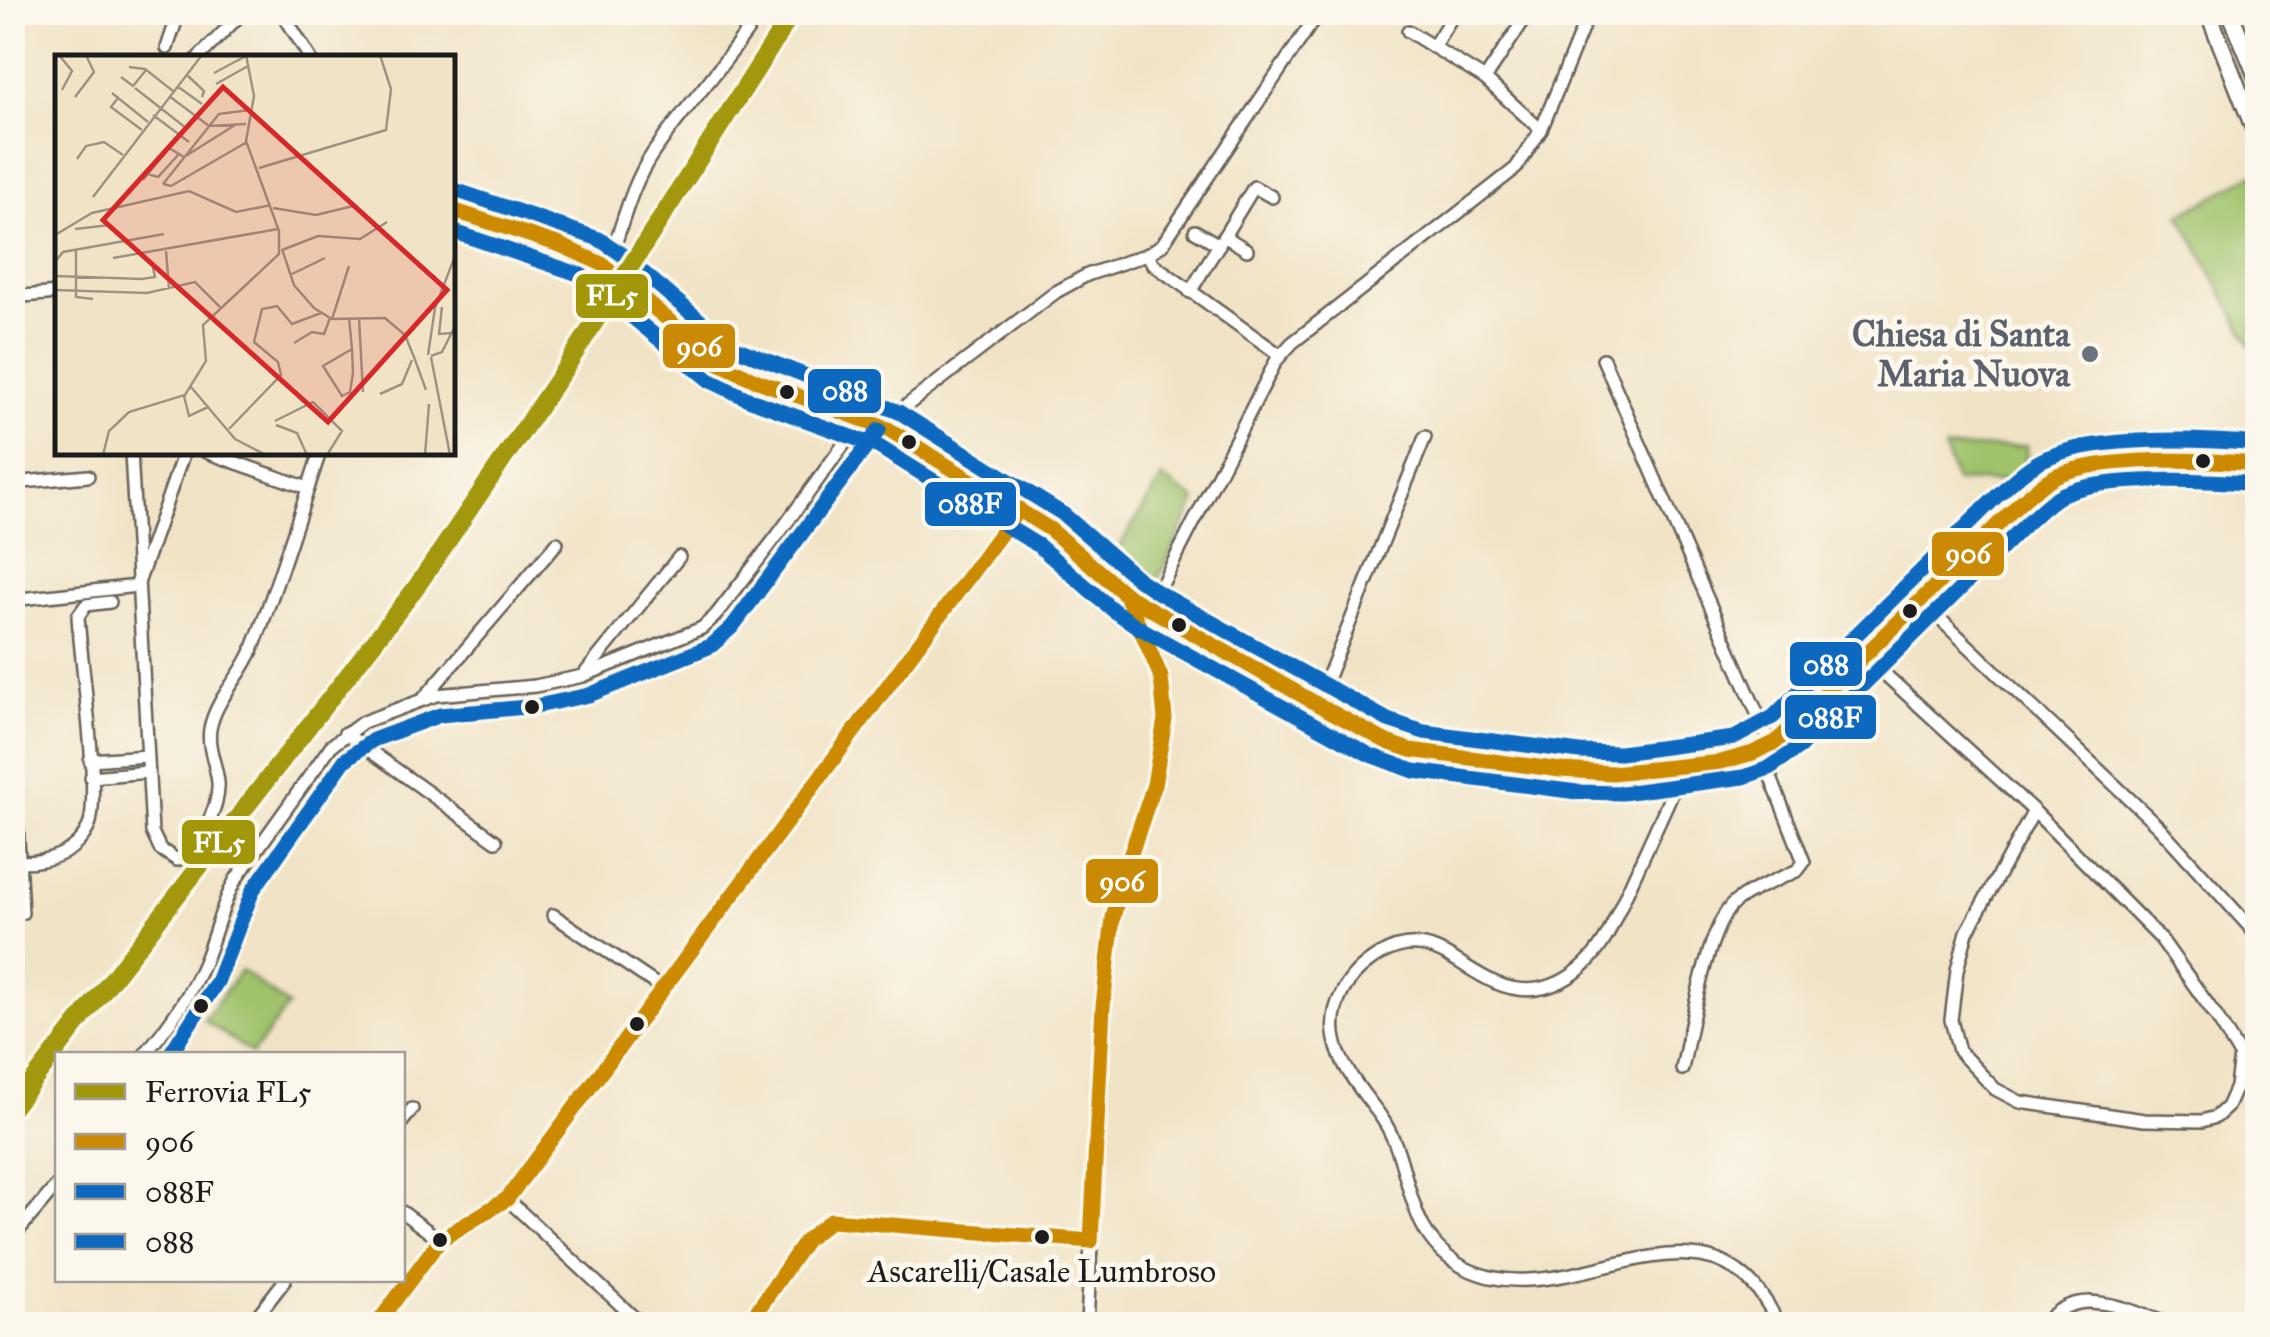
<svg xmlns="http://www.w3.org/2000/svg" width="2270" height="1337" viewBox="0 0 2270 1337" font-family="'IM FELL Great Primer',serif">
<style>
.green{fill:#9fc26b;stroke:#5e6f44;stroke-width:2.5}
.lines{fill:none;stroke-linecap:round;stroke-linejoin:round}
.minor-casing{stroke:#676258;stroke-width:16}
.highway-casing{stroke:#676258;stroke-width:20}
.minor{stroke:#fff;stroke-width:11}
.highway{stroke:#fff;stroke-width:15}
.bus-1-casing{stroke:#fbf7ec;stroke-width:22}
.bus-2-casing{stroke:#fbf7ec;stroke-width:22}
.bus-3-casing{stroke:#fbf7ec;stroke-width:22}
.bus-1{stroke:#cb8a06;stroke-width:15}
.bus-2{stroke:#0c69bf;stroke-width:15}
.bus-3{stroke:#0c69bf;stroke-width:15}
.rail-1-casing{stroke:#fbf7ec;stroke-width:25}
.rail-1{stroke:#a29708;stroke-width:18}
.worship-dot{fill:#6b7280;stroke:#fbf7ec;stroke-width:4}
.bus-dot{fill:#1c1c1c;stroke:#fbf7ec;stroke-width:4}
.labels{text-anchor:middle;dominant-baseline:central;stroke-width:10;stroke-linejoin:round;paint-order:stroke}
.bus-label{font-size:32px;fill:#1c1c1c;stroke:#fbf7ec}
.worship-label{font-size:35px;font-weight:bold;fill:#5b616d;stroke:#fbf7ec;text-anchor:end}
.inset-road{fill:none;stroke:#9c9382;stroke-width:2.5}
.view{fill:#d62828;fill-opacity:0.15;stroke:#d62828;stroke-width:5}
.inset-edge{fill:none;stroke:#1c1c1c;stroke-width:5}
.line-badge{stroke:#fbf7ec;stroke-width:4}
.badge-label{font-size:28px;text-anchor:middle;font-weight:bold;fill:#fff}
</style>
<rect width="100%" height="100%" fill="#fbf7ec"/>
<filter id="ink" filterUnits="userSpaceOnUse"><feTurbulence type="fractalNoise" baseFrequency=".01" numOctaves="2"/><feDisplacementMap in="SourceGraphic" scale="20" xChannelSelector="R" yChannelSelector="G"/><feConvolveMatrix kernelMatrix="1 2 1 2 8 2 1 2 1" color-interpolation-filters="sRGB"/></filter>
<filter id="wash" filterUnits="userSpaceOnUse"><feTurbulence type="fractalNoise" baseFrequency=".0048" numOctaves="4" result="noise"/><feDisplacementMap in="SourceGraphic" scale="40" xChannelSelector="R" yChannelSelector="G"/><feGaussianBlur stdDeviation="2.25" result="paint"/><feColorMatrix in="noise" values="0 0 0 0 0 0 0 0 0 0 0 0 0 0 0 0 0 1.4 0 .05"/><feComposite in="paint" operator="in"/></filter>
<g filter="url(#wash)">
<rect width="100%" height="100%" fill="#f1e3c6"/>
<g class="green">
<path d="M2256,173L2258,352L2255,353L2180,215Z"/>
<path d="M2026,446L2027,480L1956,482L1944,449Z"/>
<path d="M1162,478L1196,500L1148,599L1108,565Z"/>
<path d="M241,970L288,1006L252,1054L204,1020Z"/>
</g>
</g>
<g filter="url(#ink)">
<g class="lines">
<g class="minor-casing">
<g id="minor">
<path d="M282,12L310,58"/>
<path d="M1408,31L1485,79L1541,130"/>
<path d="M1433,47L1455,12"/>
<path d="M167,48L179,12"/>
<path d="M198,58L243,12"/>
<path d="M1485,79L1529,12"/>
<path d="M452,210L560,245L602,264L719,363L755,380L888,429L1051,530L1126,595L1161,677L1165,719L1154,785L1122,880L1112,925L1103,1006L1087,1324"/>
<path d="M1195,231L1219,245"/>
<path d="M1224,236L1247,250"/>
<path d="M1148,254L1153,264L1280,355"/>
<path d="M607,268C621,231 630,186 653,153C686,105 728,63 760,12"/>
<path d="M1190,292L1254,187L1272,197"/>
<path d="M12,297L58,293"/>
<path d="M1603,359L1771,745"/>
<path d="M881,425L1056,292L1087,275L1148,254L1162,245L1319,12"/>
<path d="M131,452L152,832L160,849L177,860C199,848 220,807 218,782C216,764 207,747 210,729C216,697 242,677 253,648C278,584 298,518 320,452"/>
<path d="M206,452L308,488"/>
<path d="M12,483L88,476"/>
<path d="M1126,595L1317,704L1387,742L1410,750L1561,770L1612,773L1721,762L1753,753L1776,742L2021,502C2033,491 2045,480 2060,474C2092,461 2221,459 2258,464"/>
<path d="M12,600L137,586L184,452"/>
<path d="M1921,601L2159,827L2258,936"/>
<path d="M1149,610L1276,361L1292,343L1516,168L1541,130L1589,12"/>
<path d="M1865,656L2034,811L2161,939L2216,1016L2240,1055L2236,1087L2227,1107L2216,1117L2202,1121L2144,1120L2020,1102L1995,1089L1959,1051L1951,1020L1957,970L1967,932L2034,811"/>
<path d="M586,672L679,557"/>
<path d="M424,698L557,543"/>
<path d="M1317,704L1425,437"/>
<path d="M12,727L22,913"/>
<path d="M345,733L496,841"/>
<path d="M90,760L147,756"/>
<path d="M1684,767L1608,934C1585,975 1543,1003 1496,983C1454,965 1428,926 1379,955C1364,964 1350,977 1342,993C1317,1040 1352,1078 1379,1114C1415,1162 1400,1228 1458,1264C1562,1328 1709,1171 1778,1324"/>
<path d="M91,777L148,772"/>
<path d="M21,862C48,862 75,854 88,828C102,801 80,656 78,616L86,605L110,602"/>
<path d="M553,915L663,989"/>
<path d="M145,1054C169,1025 190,996 205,960C216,933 221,905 236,879L331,746L363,722L436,695L535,686L583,676L702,628L716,615L777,536L863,418"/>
<path d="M1682,1069C1690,1032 1707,926 1734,903C1752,888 1778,880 1798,870L1804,862L1760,750"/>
<path d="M402,1122L412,1109"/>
<path d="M507,1199L641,1324"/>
<path d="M402,1212L440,1240"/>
<path d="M12,1238L58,1184"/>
<path d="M251,1324L285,1280"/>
<path d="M377,1324L440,1240L507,1199L1019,509"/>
<path d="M748,1324L806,1240L831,1220L1091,1241"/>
<path d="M2044,1324C2080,1282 2126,1311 2170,1324"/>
</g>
</g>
<g class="highway-casing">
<g id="highway">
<path d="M2208,12L2258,139"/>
<path d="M2230,12L2258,80"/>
<path d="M2254,12L2258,21"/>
</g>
</g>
<use href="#minor" class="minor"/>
<use href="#highway" class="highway"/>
<g class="bus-1-casing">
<g id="bus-1">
<path d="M452,210L560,245L602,264L719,363L755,380L888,429L1051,530L1126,595L1161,677L1165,719L1154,785L1122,880L1113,918L1103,1006L1091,1241"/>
<path d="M1126,595L1317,704L1387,742L1410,750L1561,770L1612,773L1721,762L1753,753L1776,742L2021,502C2033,492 2045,480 2060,474C2109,456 2205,459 2258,464"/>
<path d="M377,1324L440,1240L507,1199L1019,509"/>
<path d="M748,1324L806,1240L831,1220L1091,1241"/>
</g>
</g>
<g class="bus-2-casing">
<g id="bus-2">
<path d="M452,231L581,275L709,380L748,399L879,447L1039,546L1113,610L1138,627L1370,755L1414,771L1577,792L1622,793L1744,777L1769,768L1800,747L2027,523C2038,513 2049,501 2063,494C2106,475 2209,480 2256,484"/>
<path d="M170,1054L217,982L253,890L345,760L373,740L440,715L537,706L589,695L711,646L732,627L879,430"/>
</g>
</g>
<g class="bus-3-casing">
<path id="bus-3" d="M458,191L599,239L620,253L730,346L899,412L1063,514L1138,579L1159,593L1388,720L1424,732L1580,752L1620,753L1734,738L1773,717L1999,494C2014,480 2029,465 2049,457C2099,435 2203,439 2258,444"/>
</g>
<use href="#bus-1" class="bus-1"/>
<use href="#bus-2" class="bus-2"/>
<use href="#bus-3" class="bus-3"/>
<g class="rail-1-casing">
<path id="rail-1" d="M12,1108L415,589L566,367L793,12"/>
</g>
<use href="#rail-1" class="rail-1"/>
</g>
</g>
<circle class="worship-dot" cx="2090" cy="354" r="10"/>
<g class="bus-dot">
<circle cx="787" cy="392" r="9"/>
<circle cx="909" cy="442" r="9"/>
<circle cx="2203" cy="461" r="9"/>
<circle cx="1910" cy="611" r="9"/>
<circle cx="1179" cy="625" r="9"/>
<circle cx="532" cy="707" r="9"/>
<circle cx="201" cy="1006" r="9"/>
<circle cx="637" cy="1024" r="9"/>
<circle cx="1042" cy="1237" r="9"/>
<circle cx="440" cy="1240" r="9"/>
</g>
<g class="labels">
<g class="bus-label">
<text x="1042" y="1271">Ascarelli/Casale Lumbroso</text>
</g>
<g class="worship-label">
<text x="2070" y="334">Chiesa di Santa<tspan x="2070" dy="40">Maria Nuova</tspan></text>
</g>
</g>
<g transform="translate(55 55)">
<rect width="400" height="400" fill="#f1e3c6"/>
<path class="inset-road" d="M4,0L17,16L7,35M74,12L90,14L118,36M159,18L191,1M131,19L149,36L147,42M66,22L78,31L91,15M161,29L193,11M122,31L147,49M80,33L131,73M57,38L93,67M114,41L154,71M20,42L39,17L31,0M63,43L56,52L87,75M98,60L134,87M154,71L191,69M22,104L31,91L49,87L68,100M204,113L331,75L336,34L325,0M93,119L103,122L123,100M88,125L114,93L129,102L180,70M108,129L164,59L195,55M108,129L116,131L192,87M38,142L147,0M218,153L261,160L298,151M20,174L55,170M0,180L37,158L134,136L181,157L216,150M227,194L239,230L259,253L277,264L330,263L350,280L359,302M227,195L263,181L305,184L332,167M21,196V242L38,244M111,196L114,233M58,203L223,174M0,207L8,197L109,179M237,219L270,203M0,221L87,224L100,222L97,208M0,235L92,238L140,227L165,252M387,252L384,279L397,278M294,263L297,294L298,318L295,337L287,341L268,311L297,294M304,263L308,337M277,264L294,211M239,288L257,277L269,279L275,263M373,300L380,253L400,201M376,301L387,297L400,271M359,302L371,335M376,302L395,400M136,332L180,384L211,400M325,339L347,329L357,305M129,341L134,361L153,352M220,366L258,347L287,376L272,400M221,370L242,378L252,400M174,374L226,320L223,307L199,287L207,254L222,251L237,269L266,258M48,400L54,376L74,357L130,340L151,306L148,270L224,199V176L191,86L199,41L191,0M370,400L374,349"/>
<path class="view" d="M168,32L392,235L273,367L48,165Z"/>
<rect width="400" height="400" class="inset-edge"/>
</g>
<g class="line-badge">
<rect x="574" y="272" width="76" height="48" rx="10" fill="#a29708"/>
<rect x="661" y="322" width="76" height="48" rx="10" fill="#cb8a06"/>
<rect x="806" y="367" width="77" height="48" rx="10" fill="#0c69bf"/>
<rect x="923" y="480" width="95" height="48" rx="10" fill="#0c69bf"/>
<rect x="1930" y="530" width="76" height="48" rx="10" fill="#cb8a06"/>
<rect x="1788" y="640" width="76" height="48" rx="10" fill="#0c69bf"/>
<rect x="1783" y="693" width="95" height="48" rx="10" fill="#0c69bf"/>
<rect x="180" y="818" width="77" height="48" rx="10" fill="#a29708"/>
<rect x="1084" y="857" width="76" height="48" rx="10" fill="#cb8a06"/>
</g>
<g class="badge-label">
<text x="612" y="305">FL5</text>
<text x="699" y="356">906</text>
<text x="845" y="400">088</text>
<text x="970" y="513">088F</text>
<text x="1968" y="563">906</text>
<text x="1826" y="674">088</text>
<text x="1830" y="727">088F</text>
<text x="219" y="852">FL5</text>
<text x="1122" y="891">906</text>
</g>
<rect width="2270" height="1337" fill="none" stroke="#fbf7ec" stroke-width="50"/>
<rect x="55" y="1052" width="350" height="230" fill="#fbf7ec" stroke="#a29f99" stroke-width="2.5"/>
<rect x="75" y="1084" width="50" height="15" fill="#a29708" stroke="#a29f99" stroke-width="2.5"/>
<text x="145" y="1102" font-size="30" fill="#1c1c1c">Ferrovia FL5</text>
<rect x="75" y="1134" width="50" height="15" fill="#cb8a06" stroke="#a29f99" stroke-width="2.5"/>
<text x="145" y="1152" font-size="30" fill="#1c1c1c">906</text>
<rect x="75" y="1184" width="50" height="15" fill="#0c69bf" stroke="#a29f99" stroke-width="2.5"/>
<text x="145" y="1202" font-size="30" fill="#1c1c1c">088F</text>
<rect x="75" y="1234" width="50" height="15" fill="#0c69bf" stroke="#a29f99" stroke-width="2.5"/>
<text x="145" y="1252" font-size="30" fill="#1c1c1c">088</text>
</svg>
